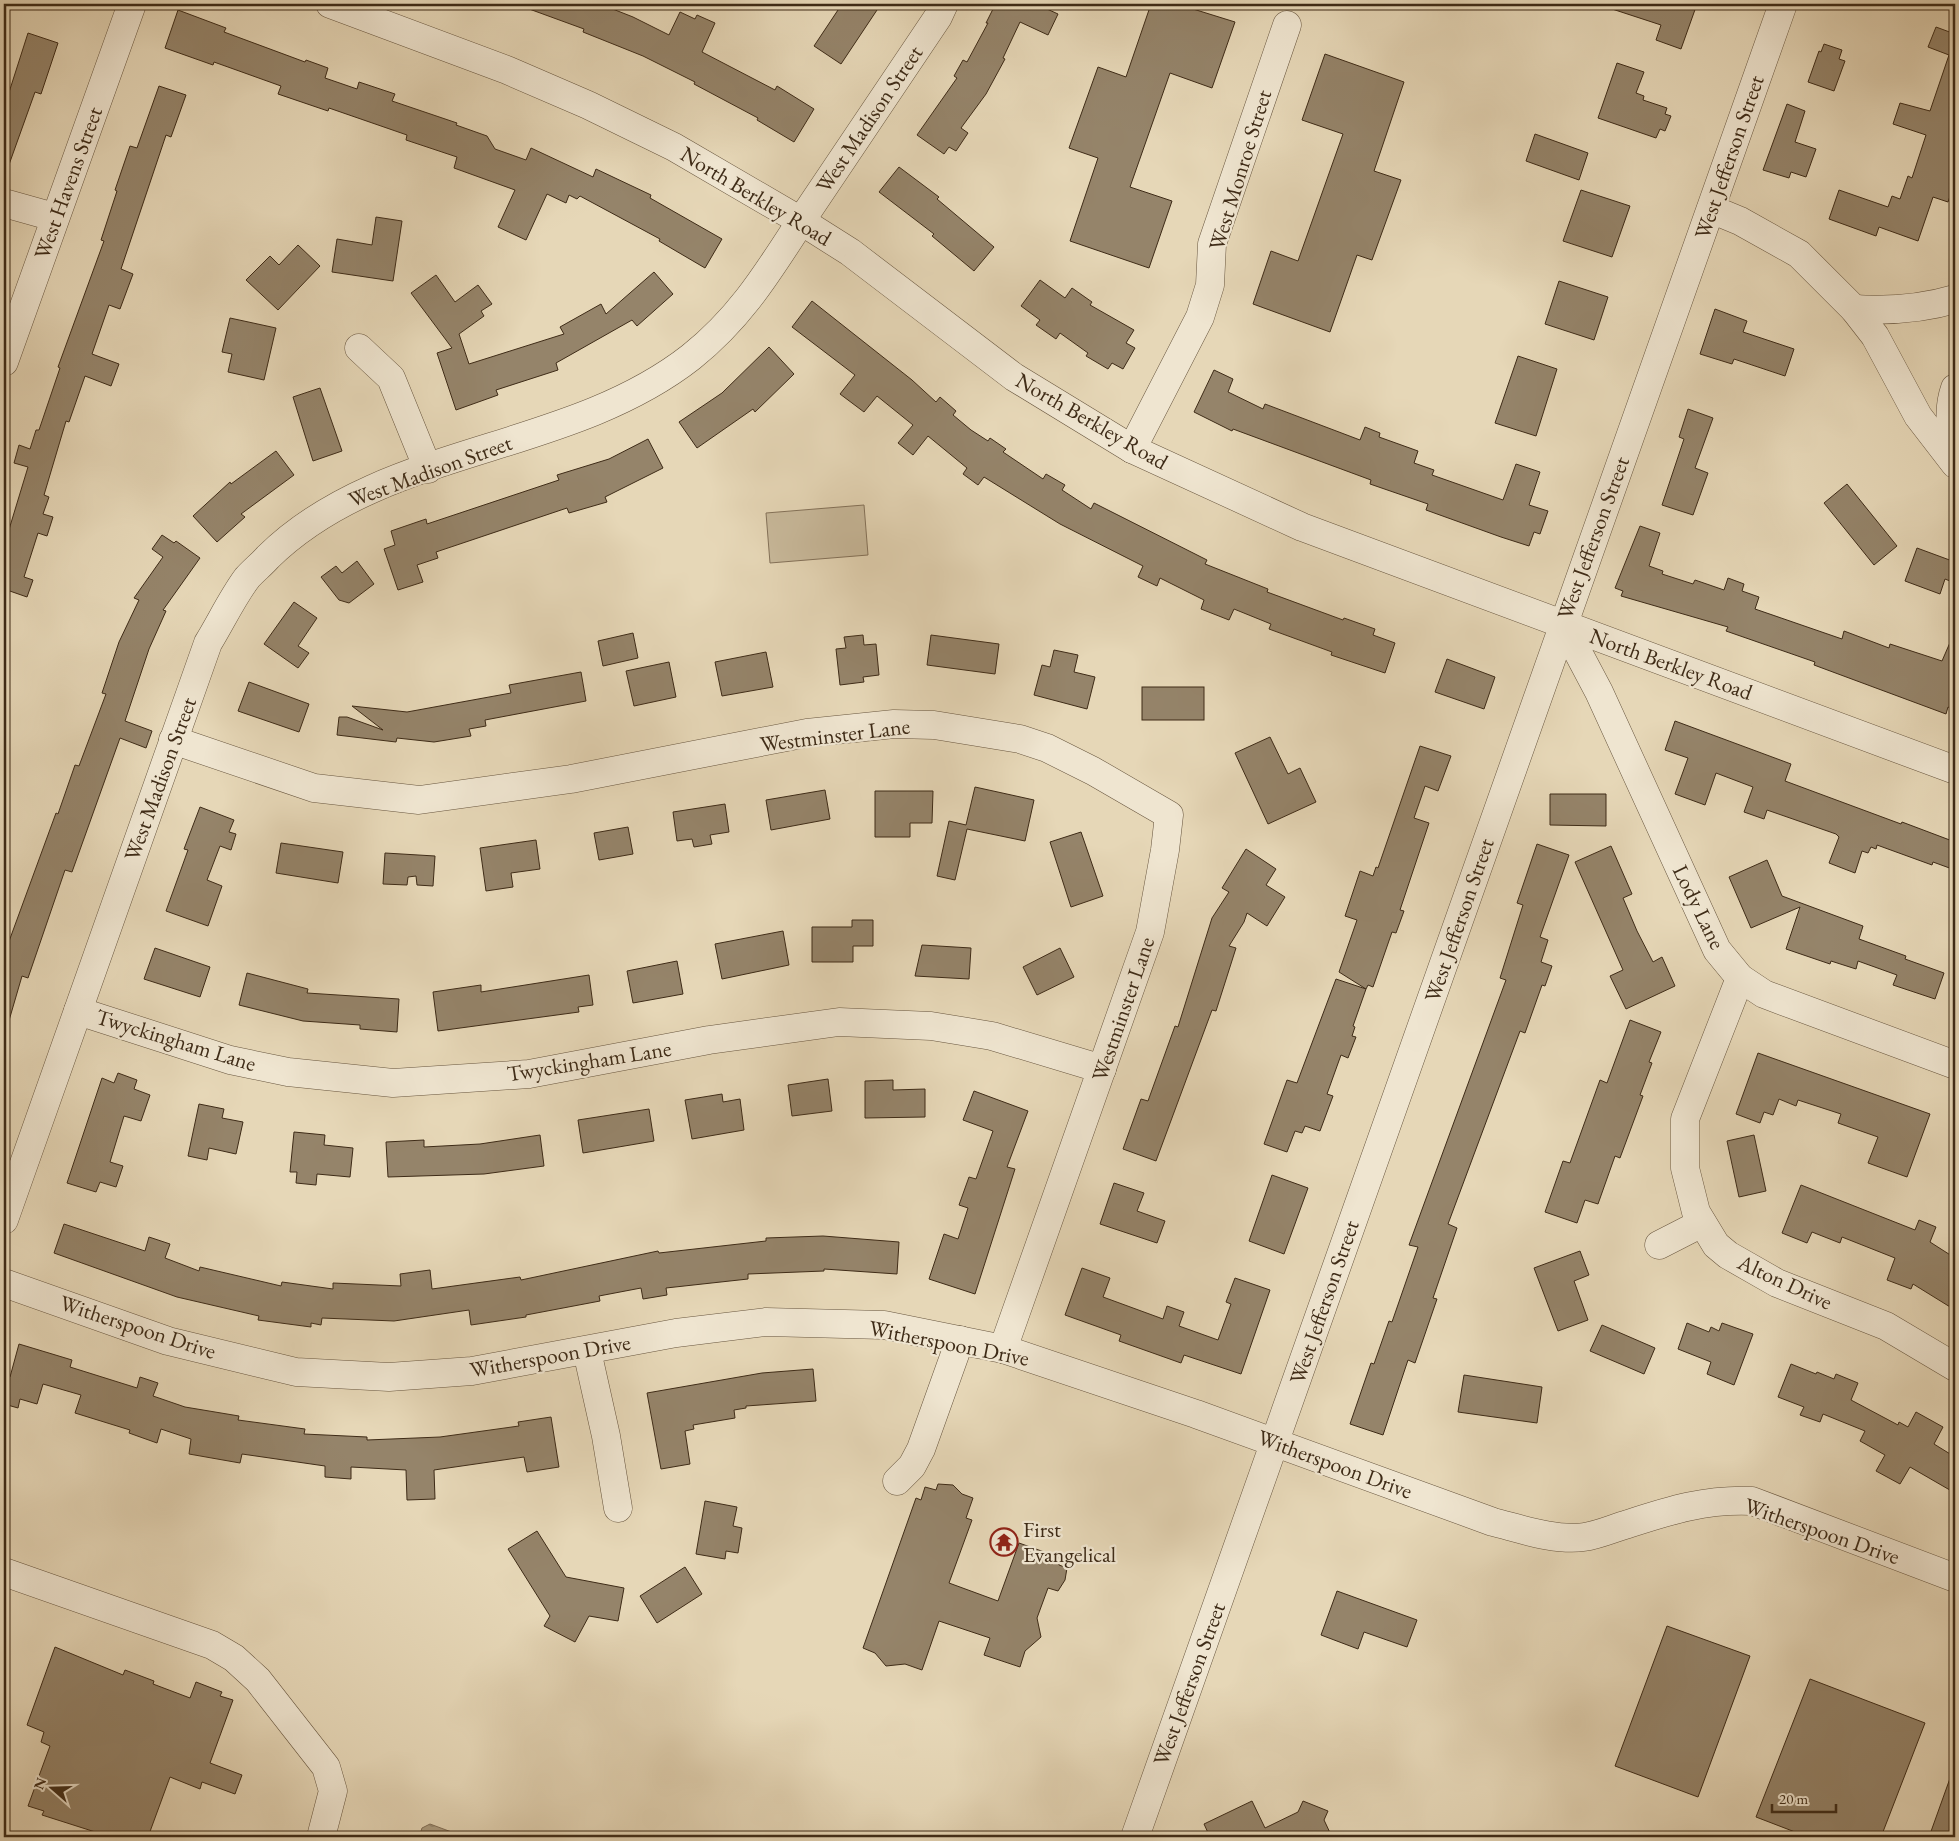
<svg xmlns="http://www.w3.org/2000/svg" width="1959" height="1841" viewBox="0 0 1959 1841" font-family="'EB Garamond',serif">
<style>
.pitch{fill:#c9ba9c;stroke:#84725a}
.water{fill:url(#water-ripples);stroke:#816f57}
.building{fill:#95846a;stroke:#3e2b17}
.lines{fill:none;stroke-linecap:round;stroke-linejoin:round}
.minor-casing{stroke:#68563f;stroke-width:29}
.minor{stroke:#efe5d0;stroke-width:28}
.labels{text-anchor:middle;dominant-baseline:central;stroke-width:4.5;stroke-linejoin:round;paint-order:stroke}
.street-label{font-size:22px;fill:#3e2b17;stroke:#efe5d0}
.poi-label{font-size:22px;fill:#3e2b17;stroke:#efe5d0;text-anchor:start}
</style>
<defs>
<pattern id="water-ripples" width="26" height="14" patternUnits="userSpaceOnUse" patternTransform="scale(1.25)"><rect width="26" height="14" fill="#ad9d81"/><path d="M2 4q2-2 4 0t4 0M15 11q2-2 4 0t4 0" fill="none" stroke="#8e8069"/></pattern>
</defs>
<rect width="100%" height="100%" fill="#e6d7b7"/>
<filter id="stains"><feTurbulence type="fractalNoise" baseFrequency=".004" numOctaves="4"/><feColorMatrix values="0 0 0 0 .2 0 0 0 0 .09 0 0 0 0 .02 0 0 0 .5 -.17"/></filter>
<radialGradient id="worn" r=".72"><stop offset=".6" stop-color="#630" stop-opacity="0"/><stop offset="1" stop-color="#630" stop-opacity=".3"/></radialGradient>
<path class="pitch" d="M864,505L868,555L770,563L766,513Z"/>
<path class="water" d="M430,1824L465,1837H419L422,1828Z"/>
<g class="building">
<path d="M521,4H600L633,17L669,35L680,12L695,19L697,15L715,23L702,52L775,90L777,86L814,109L794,142L757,120L758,118L694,84L695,82L643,56L583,32L584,29L521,6Z"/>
<path d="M842,4H881L841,64L814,46Z"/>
<path d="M982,4H1036L1058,14L1048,35L1020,22L1003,58L1005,59L986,94L961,128L968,133L956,151L949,147L944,154L917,135L957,78L954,76L963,60L967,62L988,23H986L993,9Z"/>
<path d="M1151,4H1177L1235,22L1212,88L1170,73L1130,187L1172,201L1149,268L1070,241L1098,158L1069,148L1098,67L1126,77Z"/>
<path d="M1607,4H1697L1681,49L1656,40L1661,25L1606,7Z"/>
<path d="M178,10L226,28L224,32L305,62L306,60L328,68L325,78L357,89L359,82L395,94L392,101L457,123L456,125L487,136L495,149L526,160L531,148L593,177L596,169L651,195L650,198L722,239L705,268L659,241L660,239L580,196L577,199L569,195L566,203L547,194L526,240L498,227L515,190L454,168L457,157L406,140L407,135L329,108L328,111L278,94L281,86L214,62L213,65L165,48Z"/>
<path d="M1936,27L1955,34V182L1948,202L1933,197L1918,241L1879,227L1876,236L1829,219L1839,190L1888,207L1892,196L1900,199L1908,176L1912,178L1926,135L1893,124L1900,103L1930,111L1949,55L1928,47Z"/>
<path d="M28,33L58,43L41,94L35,92L6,173H4V108Z"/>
<path d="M1824,44L1842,50L1839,59L1845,61L1834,91L1808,82L1819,51L1821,52Z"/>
<path d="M1325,54L1404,82L1374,171L1401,180L1372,260L1357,255L1330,332L1253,304L1271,251L1298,261L1343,134L1302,120Z"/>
<path d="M1617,63L1644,72L1636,93L1644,96L1643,100L1667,108L1665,114L1671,116L1665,131L1660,129L1656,138L1598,118Z"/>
<path d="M159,86L186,95L171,137L166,135L121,269L133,274L120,309L109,305L92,354L119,364L111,386L85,376L69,422L66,421L44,495L49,497L43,514L53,517L47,536L38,533L24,577L33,580L27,597L4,589V546L28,467L14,463L19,445L30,449L36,430H39L60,368L58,367L104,241L101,240L117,191L115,190L130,146L137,148Z"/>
<path d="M1787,104L1805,111L1795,142L1816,149L1806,177L1791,172L1789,178L1763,170Z"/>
<path d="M1535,134L1588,153L1579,180L1526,161Z"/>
<path d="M899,167L939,197L937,199L994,247L974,271L932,236L934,234L879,192Z"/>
<path d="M1581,190L1630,206L1612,257L1563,241Z"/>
<path d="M376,217L402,221L393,281L332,272L337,239L372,245Z"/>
<path d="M298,245L320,266L278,310L246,280L270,256L279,265Z"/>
<path d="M654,272L673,294L637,326L632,320L556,363L558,370L496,390L498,395L456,410L437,353L452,348L411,293L436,275L455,302L478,285L492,304L481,311L484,316L459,334L469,364L564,334L560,327L601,304L606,314Z"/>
<path d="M1040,280L1065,298L1072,288L1092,302L1090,305L1134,330L1126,343L1135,348L1123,369L1112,363L1108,369L1086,356L1088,353L1060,333L1056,339L1036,325L1040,320L1021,306Z"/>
<path d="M1559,281L1608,297L1594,340L1545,324Z"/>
<path d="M812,301L912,380L936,402L940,397L956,411L953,415L971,430L988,441L990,438L1006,449L1003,452L1043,479L1046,474L1065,485L1062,490L1091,509L1094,503L1207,560L1205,564L1268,589L1267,592L1343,620L1344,618L1375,629L1373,635L1395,643L1385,673L1331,655L1332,652L1269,629L1271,624L1234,609L1229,620L1201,609L1204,600L1160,578L1157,586L1138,577L1143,566L1060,524L984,477L978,485L963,474L967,468L928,436L913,455L898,443L913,425L877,396L864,412L840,394L855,375L792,327Z"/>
<path d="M1715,309L1747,321L1743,332L1794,349L1785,376L1734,359L1732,364L1700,354Z"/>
<path d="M230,318L276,328L264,380L228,372L232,354L222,352Z"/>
<path d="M769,347L794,374L755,412L753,409L697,448L679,422L722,393Z"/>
<path d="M1518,356L1557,369L1536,436L1495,423Z"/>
<path d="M1214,370L1233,379L1228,392L1263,409L1265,404L1360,440L1365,427L1380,433L1379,437L1418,451L1414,463L1434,470L1432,475L1503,500L1516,464L1540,472L1529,505L1548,511L1540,534L1534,532L1529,546L1501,537L1426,510L1428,504L1370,484L1371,480L1233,429L1232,431L1194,412Z"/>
<path d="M320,388L342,451L313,461L293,397Z"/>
<path d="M1688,409L1713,418L1695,468L1708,473L1693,515L1662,505L1684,439L1679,437Z"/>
<path d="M648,439L663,468L605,497L607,502L569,513L567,508L436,552L438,558L417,565L423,582L398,590L384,549L395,545L391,531L426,519L427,524L559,480L557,475L609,459Z"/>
<path d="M276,451L294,475L241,514L245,517L217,542L193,516L230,482L231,484Z"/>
<path d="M1847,484L1897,546L1874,565L1824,503Z"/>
<path d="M1640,526L1660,533L1649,566L1663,571L1662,574L1693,584L1695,580L1724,590L1728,578L1744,584L1742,591L1759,597L1755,609L1842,639L1844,631L1889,648L1890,644L1942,661L1955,631V710L1948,707L1946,714L1814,665L1815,662L1726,631L1728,627L1621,596L1623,591L1615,588Z"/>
<path d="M162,535L174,543L176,541L200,558L163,610L166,611L149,649L125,721L152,731L146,748L120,738L72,872L65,870L28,978L22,976L8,1024L4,1023V955L56,813L58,814L75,765L79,766L106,694L102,693L119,642L139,600L134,598L163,557L152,549Z"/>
<path d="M1917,548L1955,562V583L1945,579L1940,594L1905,581Z"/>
<path d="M357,561L374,584L349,603L339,600L321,577L336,566L342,573Z"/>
<path d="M294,602L317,618L298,646L309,653L298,668L264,644Z"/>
<path d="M633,633L638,658L603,666L598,641Z"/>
<path d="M863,635L864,645L876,644L879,675L863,677L864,682L840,685L836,649L846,648L844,637Z"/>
<path d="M931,635L999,644L995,674L927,665Z"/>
<path d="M1054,650L1078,655L1074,672L1095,677L1087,709L1034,695L1042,665L1050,667Z"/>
<path d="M766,652L773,687L722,696L715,662Z"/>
<path d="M1447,659L1495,677L1484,709L1435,692Z"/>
<path d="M669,662L676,697L634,706L626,671Z"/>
<path d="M581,672L586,701L485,720L486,726L469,729L471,736L434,742L397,738L396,742L337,735L339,717H347L383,730L352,706L407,712L511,693L509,685Z"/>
<path d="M249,682L309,704L299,732L238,711Z"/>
<rect x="1142" y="687" width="62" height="33"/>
<path d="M1675,721L1791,764L1785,781L1901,824L1902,822L1955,842V870L1933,862L1932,865L1877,845L1876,849L1871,847L1868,853L1862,851L1855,873L1829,863L1839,837L1836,834L1767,810L1764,819L1744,812L1753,787L1716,773L1705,805L1675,794L1688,758L1665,750Z"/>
<path d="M1270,737L1288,774L1300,768L1316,802L1268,824L1235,753Z"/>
<path d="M1420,746L1451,756L1438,791L1425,786L1414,818L1429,823L1400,910L1404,911L1396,933L1392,932L1373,987L1368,985L1366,989L1339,972L1357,920L1345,916L1360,871L1373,876L1376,867L1378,868Z"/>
<path d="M975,787L1034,800L1025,841L967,829L955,880L937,876L949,821L966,825Z"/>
<path d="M825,790L830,819L771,830L766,800Z"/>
<path d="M875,791H933L932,823H910V837H875Z"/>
<path d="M1550,794H1606V826L1550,825Z"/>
<path d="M725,804L729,832L710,835L712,844L694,847L692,839L677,841L673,812Z"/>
<path d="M200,807L234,820L229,832L236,834L231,850L220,846L207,880L222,886L208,926L166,911L188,850L184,849Z"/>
<path d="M628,827L633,854L599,860L594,833Z"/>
<path d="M1081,832L1103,896L1071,907L1050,842Z"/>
<path d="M536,840L540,869L511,873L513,887L486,891L480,848Z"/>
<path d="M281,843L343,852L338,883L276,873Z"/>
<path d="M1537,844L1569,855L1540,937L1548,940L1541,962L1552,966L1545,986L1542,985L1525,1033L1520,1031L1448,1224L1457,1228L1433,1298L1437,1299L1415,1363L1408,1360L1383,1435L1350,1424L1371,1363L1374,1364L1389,1321L1392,1322L1418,1247L1409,1245L1506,980L1500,978L1523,905L1517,903Z"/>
<path d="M1611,846L1632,894L1623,898L1637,931L1653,962L1662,957L1675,986L1626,1009L1610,976L1623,970L1575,862Z"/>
<path d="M1246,849L1276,869L1266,885L1285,897L1267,926L1247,913L1244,922L1229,946L1236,948L1216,1011L1212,1010L1156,1161L1123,1149L1141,1099L1148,1101L1175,1026L1178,1027L1212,918L1229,892L1222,888Z"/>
<path d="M385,853L435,856L433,886L417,885L416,876L408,877L407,885L383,884Z"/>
<path d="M1767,860L1782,896L1863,926L1859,939L1906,956L1905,959L1944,973L1935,999L1893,985L1897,975L1858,961L1856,969L1831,961L1830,964L1786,949L1800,907L1751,928L1729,877Z"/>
<path d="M852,920H873V946H853V962H812V927H852Z"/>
<path d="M783,931L789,965L722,979L715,944Z"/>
<path d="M922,945L971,948L969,979L915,976Z"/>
<path d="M155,948L210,967L200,997L144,979Z"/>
<path d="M1060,948L1074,977L1037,995L1023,967Z"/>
<path d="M677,961L683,994L633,1003L627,971Z"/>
<path d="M247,973L308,989L307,993L399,999L397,1032L360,1029V1025L303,1021L239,1005Z"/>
<path d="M589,975L593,1005L578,1007L579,1012L438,1031L433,992L481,985V992Z"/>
<path d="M1336,979L1366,989L1353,1026L1355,1027L1352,1036L1356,1037L1348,1058L1341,1055L1327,1094L1333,1096L1320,1131L1305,1126L1302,1133L1295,1131L1287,1152L1264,1144L1287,1080L1297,1083Z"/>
<path d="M1630,1020L1661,1032L1649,1062L1652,1063L1640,1095L1643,1096L1620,1158L1615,1156L1598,1204L1585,1200L1577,1223L1545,1212L1563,1161L1570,1163L1600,1080L1607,1083Z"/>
<path d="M1758,1053L1930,1114L1907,1177L1868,1163L1878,1137L1838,1123L1841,1114L1798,1100L1796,1106L1779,1099L1773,1115L1764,1112L1760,1123L1736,1114Z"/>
<path d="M118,1073L137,1080L134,1089L150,1095L141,1121L124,1116L110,1162L123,1166L116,1187L100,1182L96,1192L67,1183L102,1078L114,1083Z"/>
<path d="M828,1079L832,1111L792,1116L788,1085Z"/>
<path d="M893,1080V1090L925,1089V1117L865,1118V1081Z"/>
<path d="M974,1091L1028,1111L1007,1167L1015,1169L975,1294L929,1279L944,1234L958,1239L968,1208L959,1205L969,1177L976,1179L993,1131L963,1120Z"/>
<path d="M722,1094L723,1102L740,1099L744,1130L692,1139L685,1100Z"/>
<path d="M199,1104L224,1109L222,1118L243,1122L236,1154L209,1148L207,1160L188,1156Z"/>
<path d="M649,1109L654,1141L583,1153L578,1120Z"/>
<path d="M294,1132L325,1135L324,1145L353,1148L350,1177L317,1174L316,1185L296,1183L297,1172H290Z"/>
<path d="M540,1135L544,1166L484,1174L388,1177L386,1142L424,1140V1147L480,1144Z"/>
<path d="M1754,1135L1766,1191L1739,1197L1727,1141Z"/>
<path d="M1272,1175L1308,1188L1284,1254L1249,1241Z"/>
<path d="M1114,1183L1144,1193L1137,1211L1165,1221L1157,1243L1100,1224Z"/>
<path d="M1801,1185L1915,1230L1919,1220L1936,1227L1930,1242L1955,1258V1310L1913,1284L1911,1289L1887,1280L1895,1258L1842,1237L1840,1243L1812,1232L1807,1243L1782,1233Z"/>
<path d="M64,1224L145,1251L149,1237L170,1244L165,1258L199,1271L200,1267L281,1286L282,1282L333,1289V1283L401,1286L400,1274L430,1270L432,1289L520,1277L521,1280L658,1251L659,1253L766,1241V1238L823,1236L899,1242L897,1274L824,1269V1271L748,1274V1279L666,1288L667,1295L643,1299L641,1288L599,1296L600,1301L526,1315V1317L471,1325L469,1310L394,1321L322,1318L321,1325L311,1323V1327L258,1320L259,1316L177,1297L54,1253Z"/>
<path d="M1580,1251L1589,1275L1574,1281L1588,1320L1558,1331L1534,1268Z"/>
<path d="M1082,1268L1110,1278L1103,1297L1163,1319L1167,1306L1184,1312L1179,1326L1218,1340L1231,1304L1226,1302L1235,1278L1270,1290L1241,1374L1184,1355L1181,1363L1119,1341L1121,1335L1065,1315Z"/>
<path d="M1687,1323L1709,1332L1711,1327L1719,1331L1722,1323L1753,1334L1734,1385L1707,1374L1711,1362L1678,1349Z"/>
<path d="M1602,1325L1655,1348L1644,1374L1590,1351Z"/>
<path d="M19,1344L72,1360L70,1367L137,1388L140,1377L158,1383L153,1396L185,1407L239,1416L238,1420L305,1429L304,1434L367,1437V1440L440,1437L519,1426L518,1422L551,1417L559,1467L527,1472L524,1457L434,1470L435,1499L407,1500L406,1470L351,1467V1479L325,1477V1466L242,1454L240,1463L189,1454L191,1439L161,1429L157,1443L129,1433L130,1430L75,1413L81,1395L43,1384L37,1404L20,1399L18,1408L4,1404V1375L10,1377Z"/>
<path d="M1791,1364L1816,1374L1817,1372L1834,1379L1836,1374L1858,1383L1851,1400L1898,1425L1899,1422L1908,1427L1916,1412L1943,1427L1934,1444L1955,1457V1493L1910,1467L1900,1484L1876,1471L1885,1455L1860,1441L1865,1431L1823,1414L1820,1422L1800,1415L1804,1407L1778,1397Z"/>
<path d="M813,1369L816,1401L746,1406V1408L734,1410L735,1418L693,1425L694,1429L685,1431L690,1464L661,1469L647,1393L762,1373Z"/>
<path d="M1464,1375L1542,1387L1537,1423L1458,1412Z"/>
<path d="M938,1484L953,1485L962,1494L973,1498L966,1518L972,1520L949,1583L998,1601L1019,1543L1061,1558L1059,1565L1067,1568L1065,1580L1058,1591L1048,1588L1037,1618L1041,1637L1025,1651L1020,1667L984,1655L990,1638L939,1621L922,1670L905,1664L886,1666L875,1653L863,1648L916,1498L921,1500L925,1487L936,1490Z"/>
<path d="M705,1501L737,1507L733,1526L742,1528L738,1553L726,1551L725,1559L696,1554Z"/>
<path d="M537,1531L566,1577L624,1588L618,1621L589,1616L575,1642L544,1626L550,1616L508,1549Z"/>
<path d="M685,1567L702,1594L657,1623L640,1596Z"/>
<path d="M1337,1591L1417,1620L1407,1647L1364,1632L1358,1649L1321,1635Z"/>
<path d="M1667,1626L1750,1656L1698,1797L1615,1766Z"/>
<path d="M55,1647L123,1675L125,1670L154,1681L153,1684L190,1698L196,1682L222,1692L220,1696L233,1700L210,1763L242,1775L235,1794L202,1782L200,1789L170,1777L148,1837H111L42,1815L44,1811L28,1806L50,1746L41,1742L44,1732L27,1725Z"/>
<path d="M1810,1679L1925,1723L1881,1837H1808L1756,1817Z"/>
<path d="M1953,1770H1955V1837H1929Z"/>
<path d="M1252,1801L1265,1828L1298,1812L1303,1801L1328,1811L1324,1820L1332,1837H1210L1204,1824Z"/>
</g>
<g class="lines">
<g class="minor-casing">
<g id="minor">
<path d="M330,4L507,70L588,105L674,147L801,221L850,252L1014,377L1132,449L1302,527L1955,770"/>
<path d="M4,203L54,217"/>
<path d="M1711,209L1740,221L1799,254L1854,309L1875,336L1918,416L1955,464"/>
<path d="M1854,309C1889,311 1922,309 1955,299"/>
<path d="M359,348L391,378L428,469"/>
<path d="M4,362L132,4"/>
<path d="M1955,388C1948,408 1950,426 1955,447"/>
<path d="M1132,449L1200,317L1210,285L1212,244L1287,25"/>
<path d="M1563,624L1599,692L1717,950L1740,978L1764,994L1955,1065"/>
<path d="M173,740L314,788L419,800L571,779L807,733L894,724L934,725L1020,739L1047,748L1093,771L1169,815L1165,850L1150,932L1003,1349"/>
<path d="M1740,978L1685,1119V1168L1696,1212L1716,1245L1728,1255L1777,1283L1886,1326L1955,1367"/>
<path d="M78,1011L230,1060L288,1072L393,1083L529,1074L709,1040L839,1022L931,1026L992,1036L1102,1069"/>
<path d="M4,1220L208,643C221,622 232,598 247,578C253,571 262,564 268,557C382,445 566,455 691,357C745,314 772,265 809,209C852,145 895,81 938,17L944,4"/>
<path d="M1659,1245L1702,1223"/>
<path d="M4,1283L168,1341L296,1372L389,1377L472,1371L676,1333L766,1322L884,1325L1003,1349L1196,1414L1493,1522C1521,1529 1555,1541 1584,1537C1599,1535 1614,1528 1628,1524C1671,1510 1706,1499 1752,1501L1955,1578"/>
<path d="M587,1351L606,1436L618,1508"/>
<path d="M897,1481L912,1466L921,1449L960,1340"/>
<path d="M4,1572L212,1645L234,1658L258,1680L326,1767L333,1791L321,1837"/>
<path d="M1135,1837L1783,4"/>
</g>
</g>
<use href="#minor" class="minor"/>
</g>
<defs>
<g id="temple-ring" transform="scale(1.4375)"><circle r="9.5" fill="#efe5d0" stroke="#8f2418" stroke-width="1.5"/><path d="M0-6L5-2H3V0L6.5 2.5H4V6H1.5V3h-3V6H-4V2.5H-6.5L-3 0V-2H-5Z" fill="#8f2418"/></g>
</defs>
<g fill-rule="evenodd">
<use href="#temple-ring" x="1004" y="1542"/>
</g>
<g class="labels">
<g class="street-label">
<text transform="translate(869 119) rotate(-56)">West Madison Street</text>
<text transform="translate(1729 157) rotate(-71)">West Jefferson Street</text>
<text transform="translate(1240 170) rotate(-73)">West Monroe Street</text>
<text transform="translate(68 183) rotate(-70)">West Havens Street</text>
<text transform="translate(756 196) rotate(31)">North Berkley Road</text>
<text transform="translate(1092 421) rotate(30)">North Berkley Road</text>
<text transform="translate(430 471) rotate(-20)">West Madison Street</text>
<text transform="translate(1593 538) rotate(-70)">West Jefferson Street</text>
<text transform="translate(1671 664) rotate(20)">North Berkley Road</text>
<text transform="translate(835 735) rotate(-7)">Westminster Lane</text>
<text transform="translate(160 779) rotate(-70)">West Madison Street</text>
<text transform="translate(1699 907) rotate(64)">Lody Lane</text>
<text transform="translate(1459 920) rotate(-71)">West Jefferson Street</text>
<text transform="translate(1123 1009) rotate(-71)">Westminster Lane</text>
<text transform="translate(176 1040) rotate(17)">Twyckingham Lane</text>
<text transform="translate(589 1061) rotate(-9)">Twyckingham Lane</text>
<text transform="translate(1785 1282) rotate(25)">Alton Drive</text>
<text transform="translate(1324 1302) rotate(-71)">West Jefferson Street</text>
<text transform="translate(138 1327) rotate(18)">Witherspoon Drive</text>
<text transform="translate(949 1343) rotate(11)">Witherspoon Drive</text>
<text transform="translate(550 1356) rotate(-10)">Witherspoon Drive</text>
<text transform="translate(1335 1464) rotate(20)">Witherspoon Drive</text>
<text transform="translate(1822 1531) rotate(19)">Witherspoon Drive</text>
<text transform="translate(1189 1684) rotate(-70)">West Jefferson Street</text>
</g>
<g class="poi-label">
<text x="1023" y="1529">First<tspan x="1023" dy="25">Evangelical</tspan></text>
</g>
</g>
<rect width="1959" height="1841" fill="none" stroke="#e6d7b7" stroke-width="20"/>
<rect x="5" y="5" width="1949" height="1831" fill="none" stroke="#3e2b17" stroke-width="2.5"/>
<rect x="10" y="10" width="1939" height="1821" fill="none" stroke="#3e2b17"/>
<g transform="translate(52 1788) rotate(290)" stroke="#efe5d0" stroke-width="4" paint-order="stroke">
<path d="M0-4L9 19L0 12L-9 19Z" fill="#3e2b17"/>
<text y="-8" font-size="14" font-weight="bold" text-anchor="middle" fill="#3e2b17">N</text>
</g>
<path d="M1772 1804v8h64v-8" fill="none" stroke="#3e2b17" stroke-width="2.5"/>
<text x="1779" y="1804" font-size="15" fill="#3e2b17" stroke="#efe5d0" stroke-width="4" paint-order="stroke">20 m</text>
<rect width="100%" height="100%" filter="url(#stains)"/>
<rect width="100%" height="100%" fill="url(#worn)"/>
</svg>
